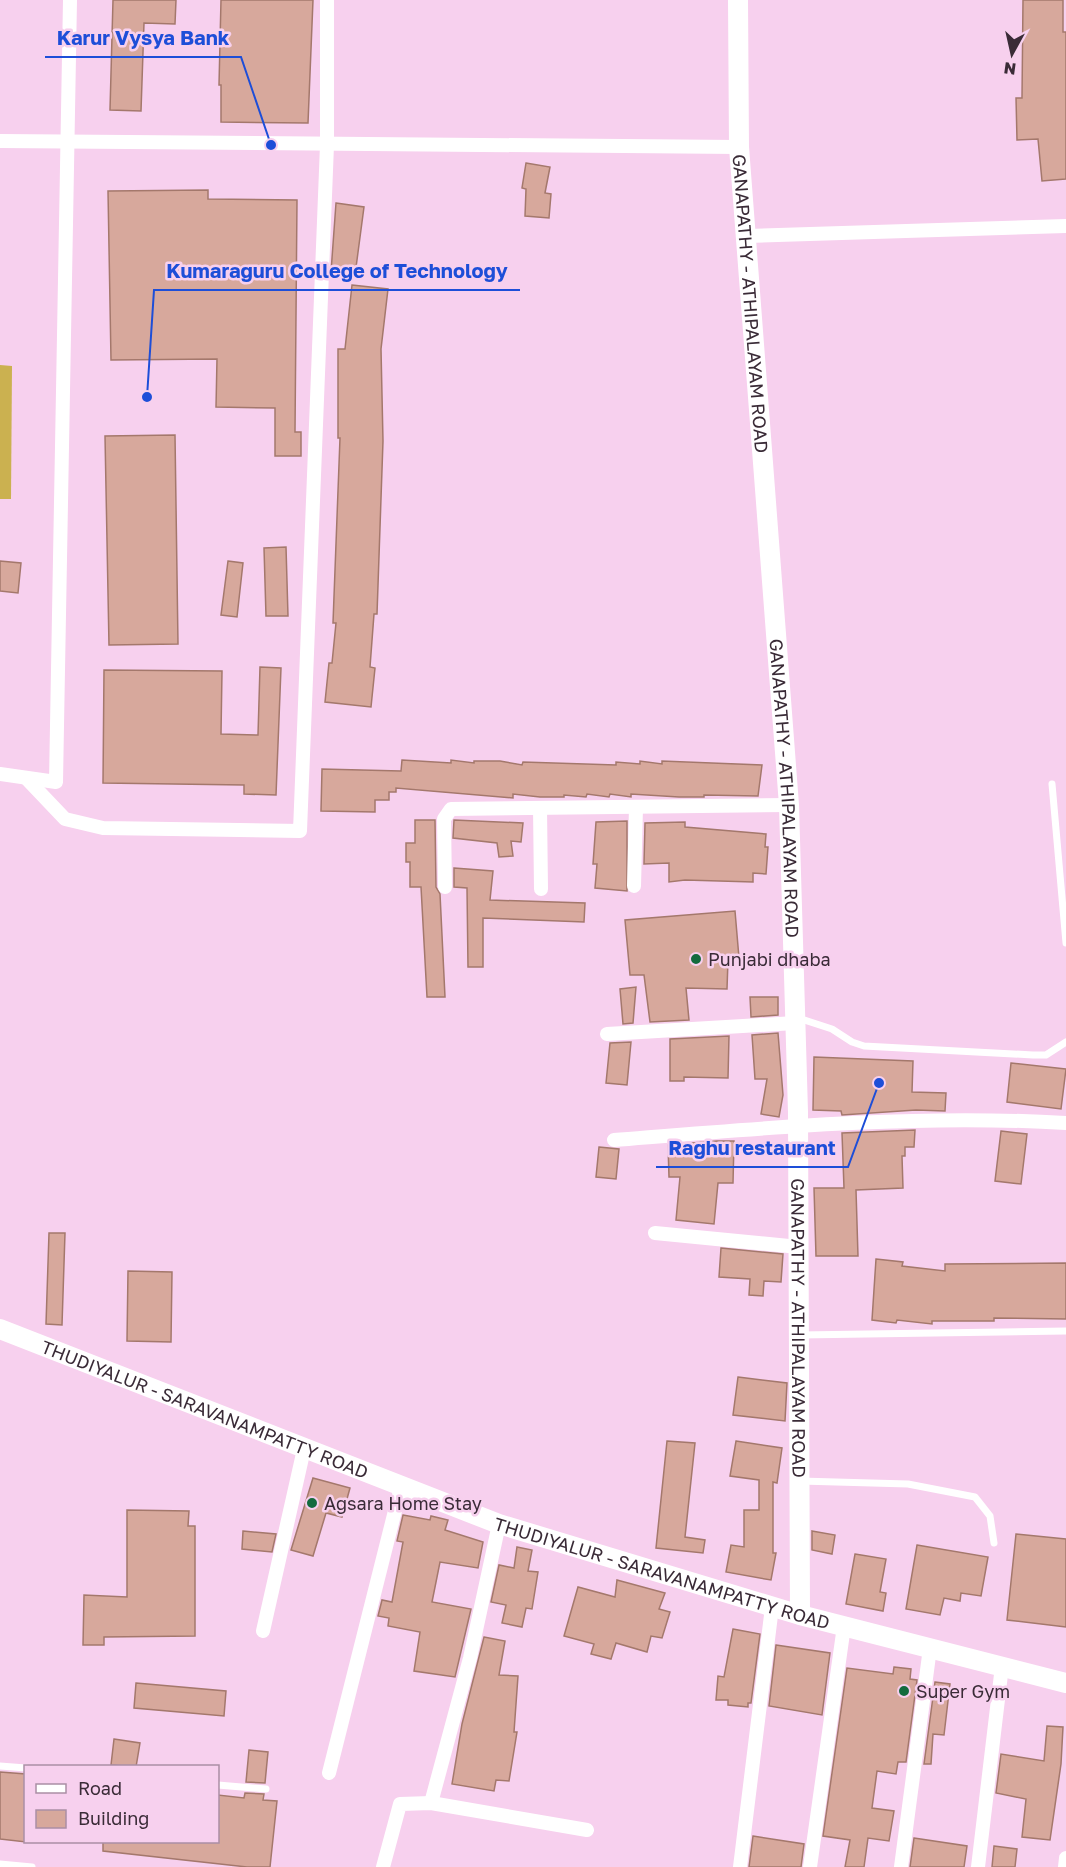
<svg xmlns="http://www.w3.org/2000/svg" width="1066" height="1867" viewBox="0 0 1066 1867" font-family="'Golos Text',sans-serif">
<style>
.green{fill:#cbb150}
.building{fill:#d7a89c;stroke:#a4786c;stroke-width:1.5}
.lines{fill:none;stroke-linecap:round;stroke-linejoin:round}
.service{stroke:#fff;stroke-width:7}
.minor{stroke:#fff;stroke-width:14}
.secondary{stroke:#fff;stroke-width:20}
.poi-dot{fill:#146b3e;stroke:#f7d0ee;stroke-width:2}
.labels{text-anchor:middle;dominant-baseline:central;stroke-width:5;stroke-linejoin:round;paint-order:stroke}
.street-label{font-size:18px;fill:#3a2b37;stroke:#f7d0ee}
.poi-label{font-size:18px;fill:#3a2b37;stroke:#f7d0ee;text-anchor:start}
.leader{fill:none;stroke:#1d4ed8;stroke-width:2}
.callout-dot{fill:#1d4ed8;stroke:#f7d0ee;stroke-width:2}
.callout-label{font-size:20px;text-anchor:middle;font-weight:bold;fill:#1d4ed8;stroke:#f7d0ee;stroke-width:5;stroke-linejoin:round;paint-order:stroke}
</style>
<rect width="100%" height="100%" fill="#f7d0ee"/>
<path class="green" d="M0,365L12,366L11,499H0Z"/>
<g class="building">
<path d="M113,0H176L175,24L144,23L141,111L110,110Z"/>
<path d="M221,0H313L308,123L221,122V85H219Z"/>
<path d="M1023,0H1063V32H1066V179L1042,181L1038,139L1017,140L1016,98H1022Z"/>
<path d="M526,163L550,167L545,193L551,194L549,218L525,216L526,189L522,188Z"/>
<path d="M208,190V199L297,200L295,432H301V456H275V408L216,407L217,359L111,360L108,191Z"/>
<path d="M336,203L364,207L355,275L331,272Z"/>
<path d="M352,285L388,289L381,349L383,441L377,614H374L370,667L375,668L371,707L325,702L329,663H332L336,623H333L340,438H338V349H345Z"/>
<path d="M175,435L178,644L109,645L105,436Z"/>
<path d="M286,547L288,616H266L264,548Z"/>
<path d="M0,561L21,563L18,593L0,591Z"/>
<path d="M228,561L243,563L237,617L221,615Z"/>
<path d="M260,667L281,668L276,795L244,794V785L103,783L104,670L222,671L221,734L258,735Z"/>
<path d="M402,760L451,763V760L474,763V761H500L522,765L523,762L616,765V762L640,764V761L662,764V761L762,765L758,796L704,795V797H679L631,794V797L610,794L609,797L587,794L586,797L564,795V797H540L513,794V798L396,788V792H389V800H375V812L321,811L322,769L401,771Z"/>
<path d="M415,820H435L436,887L440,894L445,997H427L421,887H410V862H406V843H415Z"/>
<path d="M454,820L523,823L521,842L511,841L513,856L499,857L497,843L453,838Z"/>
<path d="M627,821V891L595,888L597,864H593L596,822Z"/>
<path d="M685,822V827L766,834L765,847H768L766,874L753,873V882L685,880L669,882V863L644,864L645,823Z"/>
<path d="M454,868L493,871L490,900L585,903L584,922L483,918V967H468L467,888L454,887Z"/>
<path d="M735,911L739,958L728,960L727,989L686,988L689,1020L650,1022L644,975H630L625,920Z"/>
<path d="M636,987L633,1023L623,1024L620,989Z"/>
<path d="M750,997H778V1015L751,1017Z"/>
<path d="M778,1033L783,1095L779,1117L761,1114L767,1079H755L752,1035Z"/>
<path d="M729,1036L728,1078L684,1077V1081H670V1039Z"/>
<path d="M631,1042L627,1085L606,1083L610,1043Z"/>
<path d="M814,1057L913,1061L912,1092L946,1093L945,1111L916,1110L842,1115L841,1111L813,1110Z"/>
<path d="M1011,1063L1066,1069L1061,1109L1007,1102Z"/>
<path d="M915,1130L914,1147H905V1156H902L903,1188L856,1190L858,1256H816L814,1188H844L842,1133Z"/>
<path d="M1001,1131L1027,1134L1021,1184L995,1181Z"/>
<path d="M717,1141H734L733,1183H718L714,1224L676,1220L680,1177H669L668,1145Z"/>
<path d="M599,1147L619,1149L616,1179L596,1177Z"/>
<path d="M49,1233H65L62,1325L46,1324Z"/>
<path d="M721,1248L783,1254L781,1282L764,1281L763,1296L749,1295L750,1279L719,1277Z"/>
<path d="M876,1259L903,1262L902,1266L945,1271V1264L1066,1263V1319L994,1318V1321H932V1324L897,1320L896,1323L872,1320Z"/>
<path d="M128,1271L172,1272L171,1342L127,1341Z"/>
<path d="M738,1377L787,1383L785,1421L733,1415Z"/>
<path d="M667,1441L695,1443L685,1537L705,1540L703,1553L656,1548Z"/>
<path d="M736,1441L782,1448L777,1483L773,1482V1553H776L771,1580L726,1572L731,1545L744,1547V1510H759V1480L730,1476Z"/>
<path d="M313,1478L350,1488L342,1517L326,1513L313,1556L291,1550Z"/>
<path d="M127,1510L189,1511L188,1526H195V1636L104,1637V1645H83L84,1595L127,1597Z"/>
<path d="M403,1515L430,1520L431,1516L448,1520L445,1530L483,1542L478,1568L440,1562L432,1602L471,1609L455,1677L414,1671L420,1632L388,1626L389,1618L378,1616L382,1600L392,1602L403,1542L397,1541Z"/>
<path d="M243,1531L276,1534L272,1552L242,1549Z"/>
<path d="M812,1531L835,1535L832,1554L812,1550Z"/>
<path d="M1016,1534L1066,1539V1627L1007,1620Z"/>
<path d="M917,1545L988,1557L981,1596L961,1593L960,1601L944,1598L940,1615L906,1609Z"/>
<path d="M517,1547L532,1550L528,1571L538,1572L532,1609L526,1608L522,1627L502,1623L506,1605L491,1602L499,1565L514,1568Z"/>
<path d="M855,1554L886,1559L880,1592L886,1593L883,1611L846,1604Z"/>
<path d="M617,1580L665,1593L659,1609L670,1612L662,1638L651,1636L647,1652L616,1643L611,1659L591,1654L594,1644L564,1636L578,1587L615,1597Z"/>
<path d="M733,1629L760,1634L751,1703H748V1707L728,1705V1700H716L718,1676L724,1677Z"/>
<path d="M484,1637L505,1641L499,1675L518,1676L514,1732H517L509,1781L496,1780L494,1791L452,1784L462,1724Z"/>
<path d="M776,1645L830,1653L822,1715L769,1706Z"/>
<path d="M894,1667L911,1669L910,1679L917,1680L906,1762H898L896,1774L877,1771L872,1808L894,1811L889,1841L868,1838L864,1867H845L850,1840L823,1836L847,1668L893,1674Z"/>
<path d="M935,1682L950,1684L944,1735L933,1734L931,1764H924Z"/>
<path d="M136,1683L226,1691L224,1716L134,1708Z"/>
<path d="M1047,1726L1063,1727L1061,1764L1050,1840L1022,1837L1026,1799L996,1793L1001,1754L1044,1761Z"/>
<path d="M114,1739L140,1743L136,1767L111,1765Z"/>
<path d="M249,1750L268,1752L265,1783L246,1782Z"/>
<path d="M0,1772L26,1774V1842L0,1839Z"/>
<path d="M245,1793L264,1794L263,1800L277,1801L270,1867H247L103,1851V1842H218V1795L244,1798Z"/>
<path d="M753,1836L804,1844L801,1867H749Z"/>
<path d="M914,1838L967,1846L964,1867H910Z"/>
<path d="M994,1846L1017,1849L1015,1867H992Z"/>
</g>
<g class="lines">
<g class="service">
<path d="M1052,784L1066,943"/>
<path d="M798,1018L832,1029L852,1042L864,1046L1033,1055H1046L1066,1042"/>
<path d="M800,1335L1066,1331"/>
<path d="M800,1481L908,1484L975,1497L990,1516L994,1543"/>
<path d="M0,1766L26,1768"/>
<path d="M218,1785L266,1789"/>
<path d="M0,1864L32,1867"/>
</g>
<g class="minor">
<path d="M0,141L739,147"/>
<path d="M747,236L1066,226"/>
<path d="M0,774L56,782L70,0"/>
<path d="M26,778L65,819L103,828L300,831L327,145V0"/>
<path d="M540,808L541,889"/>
<path d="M634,886L636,807"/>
<path d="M445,887L444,819L451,809L789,805"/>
<path d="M607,1034L795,1023"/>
<path d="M614,1140C764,1128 915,1114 1066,1123"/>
<path d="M655,1233L799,1247"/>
<path d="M263,1631L304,1449"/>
<path d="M329,1773L401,1487"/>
<path d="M431,1803L470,1658L499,1524"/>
<path d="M383,1867L400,1804L431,1803L587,1830"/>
<path d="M740,1867L772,1607"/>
<path d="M810,1867L844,1626"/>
<path d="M901,1867L930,1648"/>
<path d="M978,1867L1002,1666"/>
<path d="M1065,1867L1066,1858"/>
</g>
<g class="secondary">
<path id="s1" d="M738,0L739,147L789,805L798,1112L800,1615"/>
<path id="s2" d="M0,1329L499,1524L800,1615L1066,1683"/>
</g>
</g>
<g class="poi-dot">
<circle cx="696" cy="959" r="6"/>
<circle cx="312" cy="1503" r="6"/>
<circle cx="904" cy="1691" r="6"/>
</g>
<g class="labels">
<g class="street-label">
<text stroke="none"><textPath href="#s1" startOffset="304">GANAPATHY - ATHIPALAYAM ROAD</textPath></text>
<text stroke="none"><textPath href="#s1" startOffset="790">GANAPATHY - ATHIPALAYAM ROAD</textPath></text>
<text stroke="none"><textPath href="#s1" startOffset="1330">GANAPATHY - ATHIPALAYAM ROAD</textPath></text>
<text stroke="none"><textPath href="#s2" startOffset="220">THUDIYALUR - SARAVANAMPATTY ROAD</textPath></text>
<text stroke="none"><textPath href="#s2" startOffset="706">THUDIYALUR - SARAVANAMPATTY ROAD</textPath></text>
</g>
<g class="poi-label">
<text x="708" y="959">Punjabi dhaba</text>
<text x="324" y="1503">Agsara Home Stay</text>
<text x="916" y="1691">Super Gym</text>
</g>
</g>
<path class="leader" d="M271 145L241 57H45M147 397L154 290H520M879 1083L848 1167H656"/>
<g class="callout-dot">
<circle cx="271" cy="145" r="6"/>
<circle cx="147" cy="397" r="6"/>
<circle cx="879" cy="1083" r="6"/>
</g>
<g class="callout-label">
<text x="143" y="45">Karur Vysya Bank</text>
<text x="337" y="278">Kumaraguru College of Technology</text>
<text x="752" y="1155">Raghu restaurant</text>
</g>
<rect x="24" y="1765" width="195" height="78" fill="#f7d0ee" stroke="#ab8ea5" stroke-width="1.5"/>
<rect x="36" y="1784" width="30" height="9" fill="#ffffff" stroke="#ab8ea5" stroke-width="1.5"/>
<text x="78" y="1795" font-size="18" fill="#3a2b37">Road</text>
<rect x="36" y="1810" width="30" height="18" fill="#d7a89c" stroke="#ab8ea5" stroke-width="1.5"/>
<text x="78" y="1825" font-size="18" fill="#3a2b37">Building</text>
<g transform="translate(1012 54) rotate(188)" stroke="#f7d0ee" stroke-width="4.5" paint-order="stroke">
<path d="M0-4.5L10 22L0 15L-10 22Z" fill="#3a2b37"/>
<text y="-9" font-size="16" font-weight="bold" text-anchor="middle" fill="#3a2b37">N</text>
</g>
</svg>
